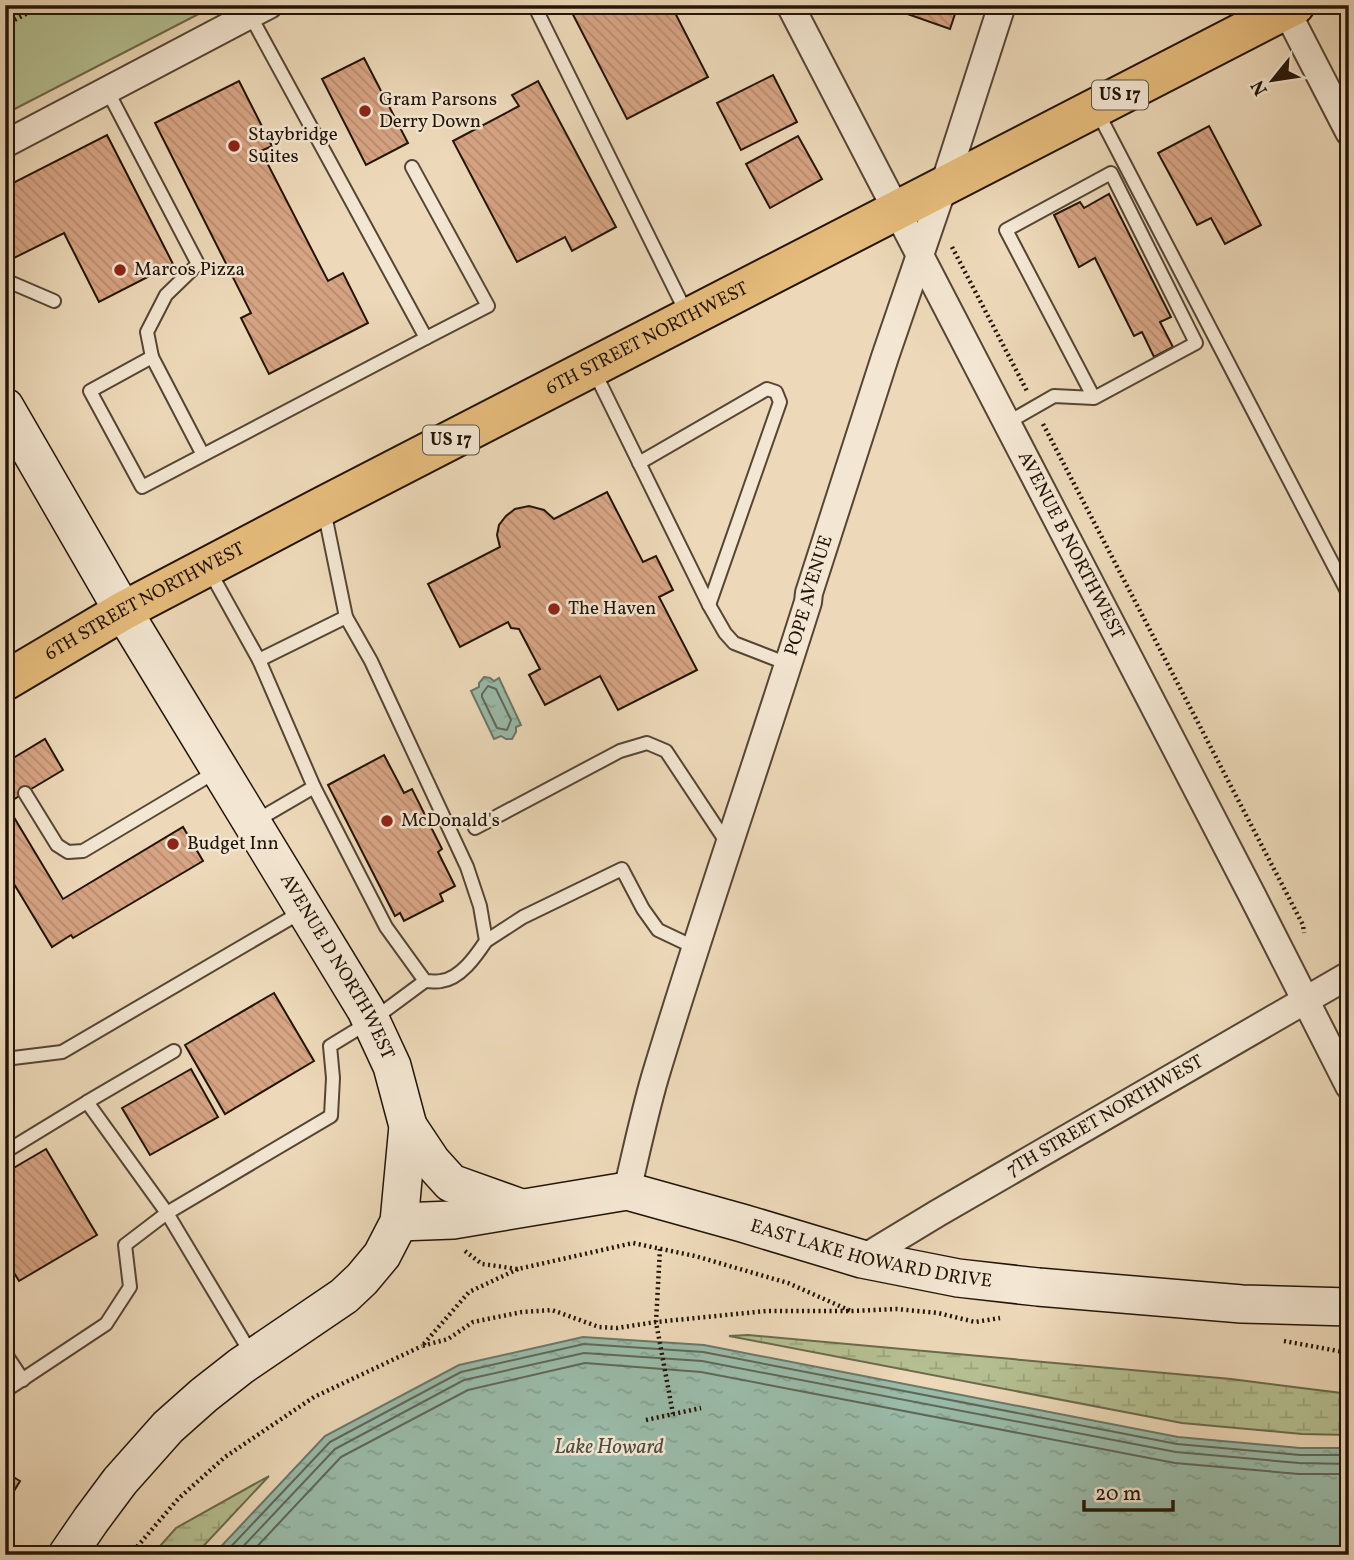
<svg xmlns="http://www.w3.org/2000/svg" width="1354" height="1560" viewBox="0 0 1354 1560" font-family="Vollkorn,serif">
<style>
.green{fill:#b5c092;stroke:#6c6a4c;stroke-width:2}
.wetland{fill:url(#wetland-marsh);stroke:#6c6a4c;stroke-width:2}
.water{fill:url(#water-ripples);stroke:#6a7868;stroke-width:2}
.lines{fill:none;stroke-linecap:round;stroke-linejoin:round}
.shore{stroke:#5e6858;stroke-width:2}
.building{fill:url(#building-back-hatch);stroke:#221407;stroke-width:2}
.lane-casing{stroke:#554534;stroke-width:16}
.street-casing{stroke:#554534;stroke-width:30}
.secondary-casing{stroke:#221407;stroke-width:40}
.highway-casing{stroke:#221407;stroke-width:42}
.path{stroke:#221407;stroke-width:4.5;stroke-dasharray:2 3.5;stroke-linecap:butt}
.lane{stroke:#f3e6d2;stroke-width:12}
.street{stroke:#f3e6d2;stroke-width:26}
.secondary{stroke:#f3e6d2;stroke-width:37}
.highway{stroke:#e6bc7c;stroke-width:38}
.poi-dot{fill:#8f2418;stroke:#f3e6d2;stroke-width:2.5}
.labels{text-anchor:middle;dominant-baseline:central;stroke-width:5;stroke-linejoin:round;paint-order:stroke}
.shield{fill:#f3e6d2;stroke:#615344;stroke-width:2}
.shield-label{font-size:18px;font-weight:bold;fill:#221407}
.poi-label{font-size:19px;fill:#221407;stroke:#f3e6d2;text-anchor:start}
.street-label{font-size:19px;fill:#221407;stroke:#f3e6d2}
.water-label{font-size:21px;font-style:italic;fill:#4c4e40;stroke:#f3e6d2}
</style>
<defs>
<pattern id="wetland-marsh" width="20" height="14" patternUnits="userSpaceOnUse" patternTransform="scale(1.75)"><rect width="20" height="14" fill="#b5c092"/><path d="M1 5h8M5 5V1M11 12h8M15 12V8" fill="none" stroke="#9ba47c"/></pattern>
<pattern id="water-ripples" width="26" height="14" patternUnits="userSpaceOnUse" patternTransform="scale(1.75)"><rect width="26" height="14" fill="#9abba9"/><path d="M2 4q2-2 4 0t4 0M15 11q2-2 4 0t4 0" fill="none" stroke="#84a090"/></pattern>
<pattern id="building-back-hatch" width="6" height="6" patternUnits="userSpaceOnUse" patternTransform="scale(1.75)"><rect width="6" height="6" fill="#d7a484"/><path d="M-1 5l2 2M0 0l6 6M5-1l2 2" fill="none" stroke="#b88c70"/></pattern>
</defs>
<rect width="100%" height="100%" fill="#edd9b9"/>
<filter id="stains"><feTurbulence type="fractalNoise" baseFrequency=".00286" numOctaves="4"/><feColorMatrix values="0 0 0 0 .2 0 0 0 0 .09 0 0 0 0 .02 0 0 0 .5 -.17"/></filter>
<radialGradient id="worn" r=".72"><stop offset=".6" stop-color="#630" stop-opacity="0"/><stop offset="1" stop-color="#630" stop-opacity=".3"/></radialGradient>
<path class="green" d="M5,5H216L5,114Z"/>
<g class="wetland">
<path d="M748,1335L1231,1379L1349,1394V1435L1302,1434L1182,1423L729,1336Z"/>
<path d="M269,1476L195,1555H152L176,1528Z"/>
</g>
<g class="water">
<path d="M484,677L490,678L494,681L499,678L521,725L516,727V732L512,739H506L501,736L494,739L471,691L479,687V683Z"/>
<path d="M583,1337L704,1345L1178,1437L1300,1448H1349V1555H213L325,1436L459,1365Z"/>
</g>
<g class="lines">
<g class="shore">
<path d="M488,686L496,689L511,720L507,730L497,728L482,697V694Z"/>
<path d="M223,1555L330,1442L461,1372L584,1344L703,1352L1177,1444L1300,1455H1349"/>
<path d="M235,1555L335,1449L464,1380L584,1353L702,1361L1176,1452L1299,1463L1349,1464"/>
<path d="M249,1555L341,1457L468,1390L585,1363L701,1372L1175,1463L1299,1474H1349"/>
</g>
</g>
<g class="building">
<path d="M568,5H671L708,77L627,119Z"/>
<path d="M882,5H958L950,29Z"/>
<path d="M364,58L408,143L366,165L322,79Z"/>
<path d="M773,75L797,122L741,150L717,103Z"/>
<path d="M239,81L272,146L261,151L328,281L343,273L368,323L269,374L241,318L251,313L155,123Z"/>
<path d="M538,81L616,227L572,251L565,237L517,262L453,141L519,106L512,95Z"/>
<path d="M1209,126L1261,225L1225,244L1211,218L1197,225L1158,153Z"/>
<path d="M107,135L173,264L99,302L64,233L8,261L5,255V187Z"/>
<path d="M798,136L822,179L770,208L746,164Z"/>
<path d="M1109,194L1171,317L1160,322L1173,347L1154,357L1142,332L1134,336L1095,258L1079,267L1054,215L1080,202L1084,208Z"/>
<path d="M607,492L643,562L656,556L673,590L659,597L697,670L618,710L600,676L545,705L529,675L540,669L519,629L511,628L508,622L460,647L428,584L500,547L497,535L499,525L506,516L515,509L529,506L544,510L554,519Z"/>
<path d="M45,739L63,770L6,804L63,899L183,827L203,861L73,938L71,935L52,947L5,869V763Z"/>
<path d="M384,755L404,793L412,789L442,849L438,852L455,886L440,894L443,901L404,921L400,913L395,916L328,785Z"/>
<path d="M274,993L314,1061L225,1114L185,1045Z"/>
<path d="M191,1069L218,1117L150,1155L122,1108Z"/>
<path d="M46,1149L97,1235L19,1281L5,1258V1173Z"/>
<path d="M5,1472L20,1481L5,1506Z"/>
</g>
<g class="lines">
<g class="lane-casing">
<g id="lane">
<path d="M534,5L687,314"/>
<path d="M107,90L198,264L166,295L147,332L152,357"/>
<path d="M1097,111L1349,595"/>
<path d="M412,167L488,306L426,338"/>
<path d="M5,280L54,301"/>
<path d="M594,371L709,605L725,633L734,643L788,664"/>
<path d="M1007,423L1054,396L1094,398L1196,343L1111,173L1006,230L1094,398"/>
<path d="M203,455L152,357L90,391L142,487L426,338L250,15"/>
<path d="M639,463L767,389L776,392L780,402L709,605"/>
<path d="M209,570L259,660L314,787L386,927L425,981C430,981 436,982 441,981C460,979 476,956 486,941L480,906L467,867L371,661L346,617L324,510"/>
<path d="M259,660L346,617"/>
<path d="M5,761L6,762"/>
<path d="M25,793L57,845L68,852L83,851L217,771"/>
<path d="M254,822L314,787"/>
<path d="M475,828L620,751L647,743L666,751L729,846"/>
<path d="M486,941L523,917L622,869L643,909L658,930L696,948"/>
<path d="M5,1059L62,1052L303,911"/>
<path d="M5,1152L87,1102"/>
<path d="M5,1353L23,1380"/>
<path d="M252,1355L167,1213L331,1116L333,1078L330,1046L371,1021L425,981"/>
<path d="M5,1391L106,1324L130,1287L125,1245L167,1213L87,1102L174,1051"/>
</g>
</g>
<g class="street-casing">
<g id="street">
<path id="s1" d="M790,5L1252,895L1349,1086"/>
<path d="M1286,10L1349,132"/>
<path d="M5,144L269,5"/>
<path id="s2" d="M627,1191C636,1153 644,1115 655,1077C703,918 758,761 808,602L809,593L885,357L944,185L1002,5"/>
<path id="s3" d="M862,1259L938,1213L1349,975"/>
</g>
</g>
<g class="secondary-casing">
<g id="secondary">
<path id="s4" d="M5,407L123,611L366,1010L392,1066L408,1126L399,1222L382,1255L362,1279L344,1296L241,1366L204,1395L168,1427L120,1481L91,1520L67,1555"/>
<path d="M408,1126L432,1162L451,1183L521,1208"/>
<path id="s5" d="M399,1222L453,1220L627,1191L742,1223L862,1259L958,1278L1038,1287L1242,1304L1349,1307"/>
</g>
</g>
<g class="highway-casing">
<g id="highway">
<path id="s6" d="M5,681L123,611L323,506L1295,5"/>
</g>
</g>
<g class="path">
<path d="M5,25L43,5"/>
<path d="M952,247L1027,391"/>
<path d="M1043,424L1303,925L1304,933"/>
<path d="M660,1249L656,1322L673,1414"/>
<path d="M465,1251L482,1264L518,1269L633,1243L695,1256L788,1283L851,1311"/>
<path d="M518,1269L469,1292L422,1346L448,1339L473,1322L522,1312L552,1310L599,1327L617,1328L656,1322L766,1311H853L897,1309L938,1313L975,1322L1000,1318"/>
<path d="M1284,1341L1349,1353"/>
<path d="M646,1420L701,1408"/>
<path d="M130,1555L178,1499L225,1457L314,1397L422,1346"/>
</g>
<use href="#lane" class="lane"/>
<use href="#street" class="street"/>
<use href="#secondary" class="secondary"/>
<use href="#highway" class="highway"/>
</g>
<g class="poi-dot">
<circle cx="365" cy="111" r="7"/>
<circle cx="234" cy="146" r="7"/>
<circle cx="120" cy="270" r="7"/>
<circle cx="554" cy="609" r="7"/>
<circle cx="387" cy="821" r="7"/>
<circle cx="173" cy="844" r="7"/>
</g>
<g class="labels">
<g class="shield">
<rect x="1092" y="80.5" width="56" height="29" rx="5"/>
<rect x="423" y="425.5" width="56" height="29" rx="5"/>
</g>
<g class="shield-label">
<text x="1120" y="95">US 17</text>
<text x="451" y="440">US 17</text>
</g>
<g class="poi-label">
<text x="379" y="100">Gram Parsons<tspan x="379" dy="22">Derry Down</tspan></text>
<text x="248" y="135">Staybridge<tspan x="248" dy="22">Suites</tspan></text>
<text x="134" y="270">Marcos Pizza</text>
<text x="568" y="609">The Haven</text>
<text x="401" y="821">McDonald's</text>
<text x="187" y="844">Budget Inn</text>
</g>
<g class="street-label">
<text stroke="none"><textPath href="#s6" startOffset="728">6TH STREET NORTHWEST</textPath></text>
<text stroke="none"><textPath href="#s1" startOffset="609">AVENUE B NORTHWEST</textPath></text>
<text stroke="none"><textPath href="#s2" startOffset="623">POPE AVENUE</textPath></text>
<text stroke="none"><textPath href="#s6" startOffset="161">6TH STREET NORTHWEST</textPath></text>
<text stroke="none"><textPath href="#s4" startOffset="651">AVENUE D NORTHWEST</textPath></text>
<text stroke="none"><textPath href="#s3" startOffset="282">7TH STREET NORTHWEST</textPath></text>
<text stroke="none"><textPath href="#s5" startOffset="483">EAST LAKE HOWARD DRIVE</textPath></text>
</g>
<g class="water-label">
<text x="609" y="1447">Lake Howard</text>
</g>
</g>
<rect width="1354" height="1560" fill="none" stroke="#edd9b9" stroke-width="28"/>
<rect x="7" y="7" width="1340" height="1546" fill="none" stroke="#221407" stroke-width="3.5"/>
<rect x="14" y="14" width="1326" height="1532" fill="none" stroke="#221407" stroke-width="2"/>
<g transform="translate(1273 80) rotate(240)" stroke="#f3e6d2" stroke-width="5" paint-order="stroke">
<path d="M0-5L12 26L0 18L-12 26Z" fill="#221407"/>
<text y="-10" font-size="19" font-weight="bold" text-anchor="middle" fill="#221407">N</text>
</g>
<path d="M1084 1500v10h89v-10" fill="none" stroke="#221407" stroke-width="3.5"/>
<text x="1095" y="1500" font-size="21" fill="#221407" stroke="#f3e6d2" stroke-width="5" paint-order="stroke">20 m</text>
<rect width="100%" height="100%" filter="url(#stains)"/>
<rect width="100%" height="100%" fill="url(#worn)"/>
</svg>
